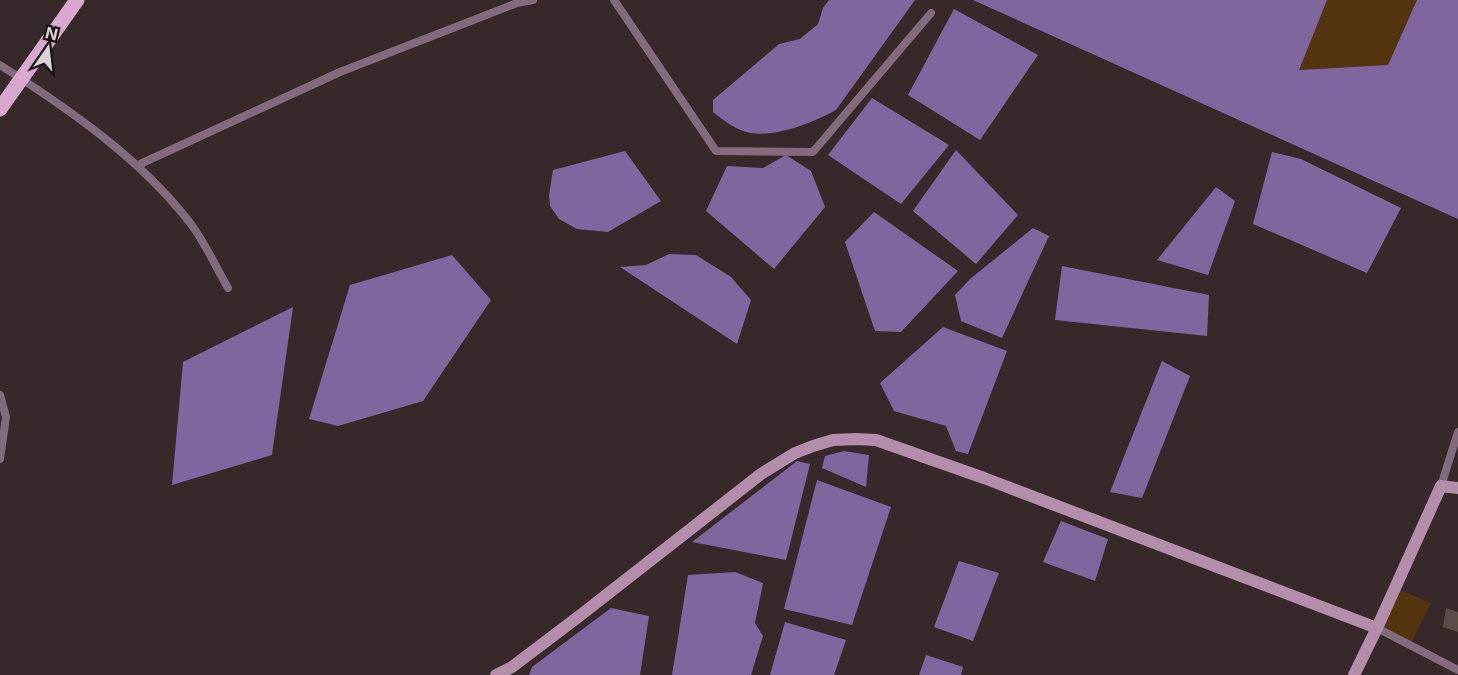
<svg xmlns="http://www.w3.org/2000/svg" width="1458" height="675" viewBox="0 0 1458 675" font-family="Inter,sans-serif">
<style>
.green{fill:#54340f}
.water{fill:#80669f}
.building{fill:#5c4c47}
.lines{fill:none;stroke-linecap:round;stroke-linejoin:round}
.lane{stroke:#836a7d;stroke-width:8}
.secondary{stroke:#b48dab;stroke-width:12}
.primary{stroke:#daa8ce;stroke-width:15}
</style>
<rect width="100%" height="100%" fill="#37282a"/>
<g class="green">
<path d="M1327,0H1417L1388,65L1298,70Z"/>
<path d="M1395,588L1431,603L1410,645L1377,628Z"/>
</g>
<g class="water">
<path d="M829,0H915L836,110C813,123 772,139 746,132C733,128 723,120 713,112V100L779,44L800,39L818,24L823,8Z"/>
<path d="M973,0H1327L1299,70L1388,65L1417,0H1458V219Z"/>
<path d="M954,9L1038,55L980,140L908,95Z"/>
<path d="M872,98L949,145L901,204L828,155Z"/>
<path d="M956,150L1018,215L976,264L913,211Z"/>
<path d="M625,151L661,201L608,232L577,229L559,219L550,206L549,195L553,170Z"/>
<path d="M1272,152L1301,159L1401,208L1367,273L1253,224Z"/>
<path d="M786,155L811,171L825,207L774,269L706,211L727,166L763,168Z"/>
<path d="M1216,187L1235,201L1208,275L1157,260Z"/>
<path d="M874,212L958,271L901,332L875,331L845,242Z"/>
<path d="M1033,228L1049,236L1002,338L961,321L955,295L970,279Z"/>
<path d="M669,254L696,255L731,277L751,300L737,344L620,267L646,265Z"/>
<path d="M452,255L491,300L423,401L338,426L309,419L350,285Z"/>
<path d="M1062,266L1209,295L1207,336L1055,320Z"/>
<path d="M293,307L272,455L172,485L183,362Z"/>
<path d="M943,327L1007,351L968,454L956,451L946,426L894,411L880,383Z"/>
<path d="M1162,361L1190,376L1142,498L1110,492Z"/>
<path d="M844,451L869,455L866,487L822,468L825,456Z"/>
<path d="M797,461L810,464L786,560L692,542Z"/>
<path d="M817,480L891,507L852,625L784,609Z"/>
<path d="M1061,521L1108,539L1095,581L1043,562Z"/>
<path d="M959,561L999,573L973,641L934,627Z"/>
<path d="M735,572L763,583L755,623L763,636L751,675H672L688,575Z"/>
<path d="M611,608L649,616L640,675H529L532,667Z"/>
<path d="M785,622L846,640L834,675H770Z"/>
<path d="M926,655L963,667L961,675H919Z"/>
</g>
<path class="building" d="M1446,608L1458,612V632L1443,627Z"/>
<g class="lines">
<g class="lane">
<path d="M614,0L716,151L813,152L931,13"/>
<path d="M0,65C69,109 140,158 191,224C205,243 216,267 228,288"/>
<path d="M138,165L340,72L517,3L533,0"/>
<path d="M0,395L6,417L0,459"/>
<path d="M1441,486L1458,432"/>
<path d="M1377,628L1458,670"/>
</g>
<g class="secondary">
<path d="M496,675L512,667L582,614L761,474L795,453L813,446L833,440L856,439L876,440L984,478L1377,628L1441,486L1458,488"/>
<path d="M1354,675L1377,628"/>
</g>
<path class="primary" d="M0,109L77,0"/>
</g>
<g transform="translate(48 48) rotate(14)" stroke="#191314" stroke-width="4.5" paint-order="stroke">
<path d="M0-4.5L10 22L0 15L-10 22Z" fill="#ddd3d5"/>
<text y="-9" font-size="16" font-weight="bold" text-anchor="middle" fill="#ddd3d5">N</text>
</g>
</svg>
